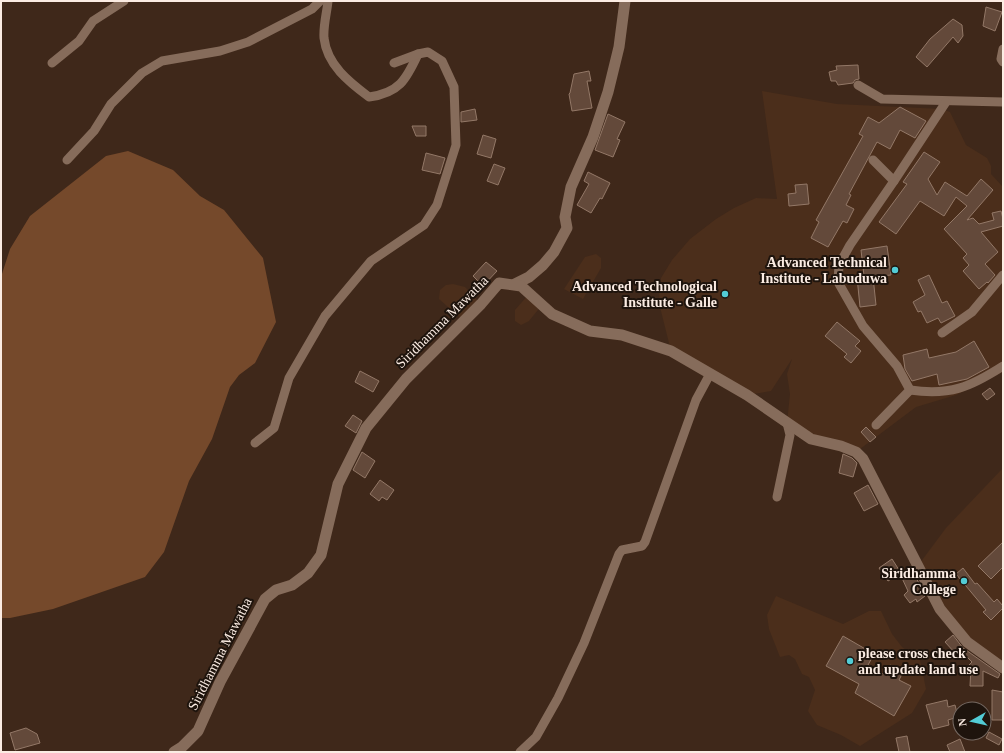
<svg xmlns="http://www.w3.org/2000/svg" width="1004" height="753" viewBox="0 0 1004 753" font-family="Georgia,serif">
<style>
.built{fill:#4b2e1b}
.green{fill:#75492b}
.building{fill:#63493a;stroke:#937867}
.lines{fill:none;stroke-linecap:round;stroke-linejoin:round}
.minor{stroke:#866c5b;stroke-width:9}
.tertiary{stroke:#866c5b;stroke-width:11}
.poi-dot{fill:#52ccd6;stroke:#1e140d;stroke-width:1.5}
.labels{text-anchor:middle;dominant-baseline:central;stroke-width:4;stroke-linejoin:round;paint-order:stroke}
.poi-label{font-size:14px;font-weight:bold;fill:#fbece3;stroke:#1e140d;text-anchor:end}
.street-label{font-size:14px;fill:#fbece3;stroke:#1e140d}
</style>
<rect width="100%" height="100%" fill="#3f281a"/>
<g class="built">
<path d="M762,91L837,104L942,109L950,112L966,145L987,158L991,166V174L1003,187V372L956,395L916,407L856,452L787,423L790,394L787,374L792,359L771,391L747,395L671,351L660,307L659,290L661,278L672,260L690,239L716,219L734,208L756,198L777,199Z"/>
<path d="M596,254L601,258V268L583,299L564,289L585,257Z"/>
<path d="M453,284L465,287L481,304L464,321L439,299L440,290L446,285Z"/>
<path d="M529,294L542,305L529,321L521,325L515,321V310Z"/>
<path d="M1003,468V668L967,642L917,567L946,528Z"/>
<path d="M776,596L843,624L869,611H881L892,634L902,647L920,660L926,689L912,713L860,746L841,735L817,725L808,711L815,690L809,677L802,674L795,659L789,655L780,657L769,629L767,615Z"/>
</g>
<path class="green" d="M128,151L173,170L200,196L224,210L263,258L276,322L255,363L239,375L230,387L212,439L189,481L164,552L145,577L53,609L10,618H1V277L10,249L30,216L106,156Z"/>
<g class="building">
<path d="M986,7L1002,12L995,31L983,26Z"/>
<path d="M953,19L962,25L963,36L958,43L953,37L927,67L916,57L930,39Z"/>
<path d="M858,65L859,79L855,80L853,83L838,85L836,81H831L829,72L837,70L836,66Z"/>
<path d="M589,71L591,81H587L592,108L572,111L569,94L570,93L574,74Z"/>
<path d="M900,107L926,121L915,138L900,130L890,149L877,142L849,194L851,195L846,205L854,209L847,223L843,221L828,247L811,238L819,222L816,220L863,136L859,134L868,117L879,123Z"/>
<path d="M475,109L477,120L461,122V112Z"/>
<path d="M608,114L625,122L617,139L620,140L613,157L595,150Z"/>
<path d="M412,126H426V136H416Z"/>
<path d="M483,135L496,139L491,158L477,154Z"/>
<path d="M924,152L940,162L928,179L937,195L945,182L967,196L981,179L993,190L967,220L973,218L979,224L994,220L992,213L1001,211L1003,219V226L981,232L998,252L985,264L995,275L988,283L987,282L979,289L963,271L969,265L963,258L967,254L944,229L967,206L956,197L944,216L920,201L896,234L879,222L907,184L903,182Z"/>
<path d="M426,153L445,158L440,174L422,170Z"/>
<path d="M494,164L505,168L498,185L487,181Z"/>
<path d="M588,172L610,183L602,199L600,198L591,213L577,205L589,184L584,181Z"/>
<path d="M807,184L809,204L789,206L788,194L796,193L795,185Z"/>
<path d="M887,246L891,275L873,277L876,305L860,307L857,277L864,276L861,250Z"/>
<path d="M486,262L497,271L483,286L473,276Z"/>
<path d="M929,275L942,303L947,301L955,316L941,323L938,318L927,323L921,311L918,312L913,302L925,295L918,280Z"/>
<path d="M837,322L860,341L855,346L861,351L851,363L844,357L847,354L825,336Z"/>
<path d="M974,341L989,367L967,379L939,385L937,374L912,381L905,369L903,355L927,349L929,358L956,352Z"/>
<path d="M360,371L379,381L373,392L355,382Z"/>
<path d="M990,388L995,394L987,400L982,394Z"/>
<path d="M353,415L362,421L356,433L345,426Z"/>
<path d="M866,427L876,437L870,442L861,432Z"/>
<path d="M362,452L375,461L365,478L353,470Z"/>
<path d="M843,454L852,458L857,463L853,477L839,473Z"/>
<path d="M380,480L394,490L387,500L382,497L379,501L370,494Z"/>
<path d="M868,485L878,504L864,511L854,493Z"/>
<path d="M1003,542V567L991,579L978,566Z"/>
<path d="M892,559L901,573L888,581L879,568Z"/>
<path d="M963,568L975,584L977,583L994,602L997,599L1003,606V608L991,620L983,612L986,610L956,574Z"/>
<path d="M913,571L925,596L917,602L916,599L910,603L904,595L908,591L901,576Z"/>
<path d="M953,635L963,648L1000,674L998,678L983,671V686H970L971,667L969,665L972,662L959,649L955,653L945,642Z"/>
<path d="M843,636L874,654L868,665L885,675L890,665L903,672L899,680L911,686L894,716L855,693L859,684L826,666Z"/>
<path d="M992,690L1003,692V720H992Z"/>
<path d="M947,700L948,707L955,705L958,717L948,720L949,725L933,729L926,705Z"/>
<path d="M26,728L37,734L40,743L15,750L10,733Z"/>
<path d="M989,732L1002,739L999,745L986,738Z"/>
<path d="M907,736L910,752H899L896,738Z"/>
<path d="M960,739L965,752H950L947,745Z"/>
</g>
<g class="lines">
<g class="minor">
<path d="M328,1C327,12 323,26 324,38C327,65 349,82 369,97C399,93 406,80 418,54"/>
<path d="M1003,49L1001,59L1003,62"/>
<path d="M52,63L79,41L93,21L124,1"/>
<path d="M858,85L882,99L1003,102"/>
<path d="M67,160L94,131L111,104L142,73L162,61L220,51L248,42L312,9L320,1"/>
<path d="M873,160L894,181L946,102"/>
<path d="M942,333L972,312L1003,275"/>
<path d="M910,390C950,396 970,387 1003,366"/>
<path d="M876,425L910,390L897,366L863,326L838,282L839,265L850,245L894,181"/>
<path d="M255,443L274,428L289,378L325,316L371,261L424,225L437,205L456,145L454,87L442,61L428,52L418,54L394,63"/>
<path d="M777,497L790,435L787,423"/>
<path d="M520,752L536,737L558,698L584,643L619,554L622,550L642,546L645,542L696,400L710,374"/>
</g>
<g class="tertiary">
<path d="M515,284L529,277L543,265L554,252L567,228L565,217L571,187L593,137L608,92L619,47L625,1"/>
<path d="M174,752L182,747L198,731L220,682L265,599L276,590L292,585L308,573L321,555L338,484L366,428L406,379L481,304L499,283L521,286L552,314L590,331L622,335L671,351L747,395L811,439L841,446L856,452L863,459L940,609L967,642L1003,668"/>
</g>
</g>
<g class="poi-dot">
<circle cx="895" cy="270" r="4"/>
<circle cx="725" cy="294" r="4"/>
<circle cx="964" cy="581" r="4"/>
<circle cx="850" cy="661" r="4"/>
</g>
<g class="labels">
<g class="poi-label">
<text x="887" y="262">Advanced Technical<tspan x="887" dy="16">Institute - Labuduwa</tspan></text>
<text x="717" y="286">Advanced Technological<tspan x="717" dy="16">Institute - Galle</tspan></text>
<text x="956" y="573">Siridhamma<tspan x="956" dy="16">College</tspan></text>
<text x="858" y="653" text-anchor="start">please cross check<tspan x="858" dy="16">and update land use</tspan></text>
</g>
<g class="street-label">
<text transform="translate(442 322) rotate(-45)">Siridhamma Mawatha</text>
<text transform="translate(220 654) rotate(-63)">Siridhamma Mawatha</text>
</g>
</g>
<rect width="1004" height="753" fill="none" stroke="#fbece3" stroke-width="4"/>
<g transform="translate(972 721) rotate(262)"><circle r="19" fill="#1e140d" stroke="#766a63"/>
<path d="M0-3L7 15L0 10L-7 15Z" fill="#52ccd6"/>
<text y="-6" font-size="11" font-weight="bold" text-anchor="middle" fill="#fbece3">N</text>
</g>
</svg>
